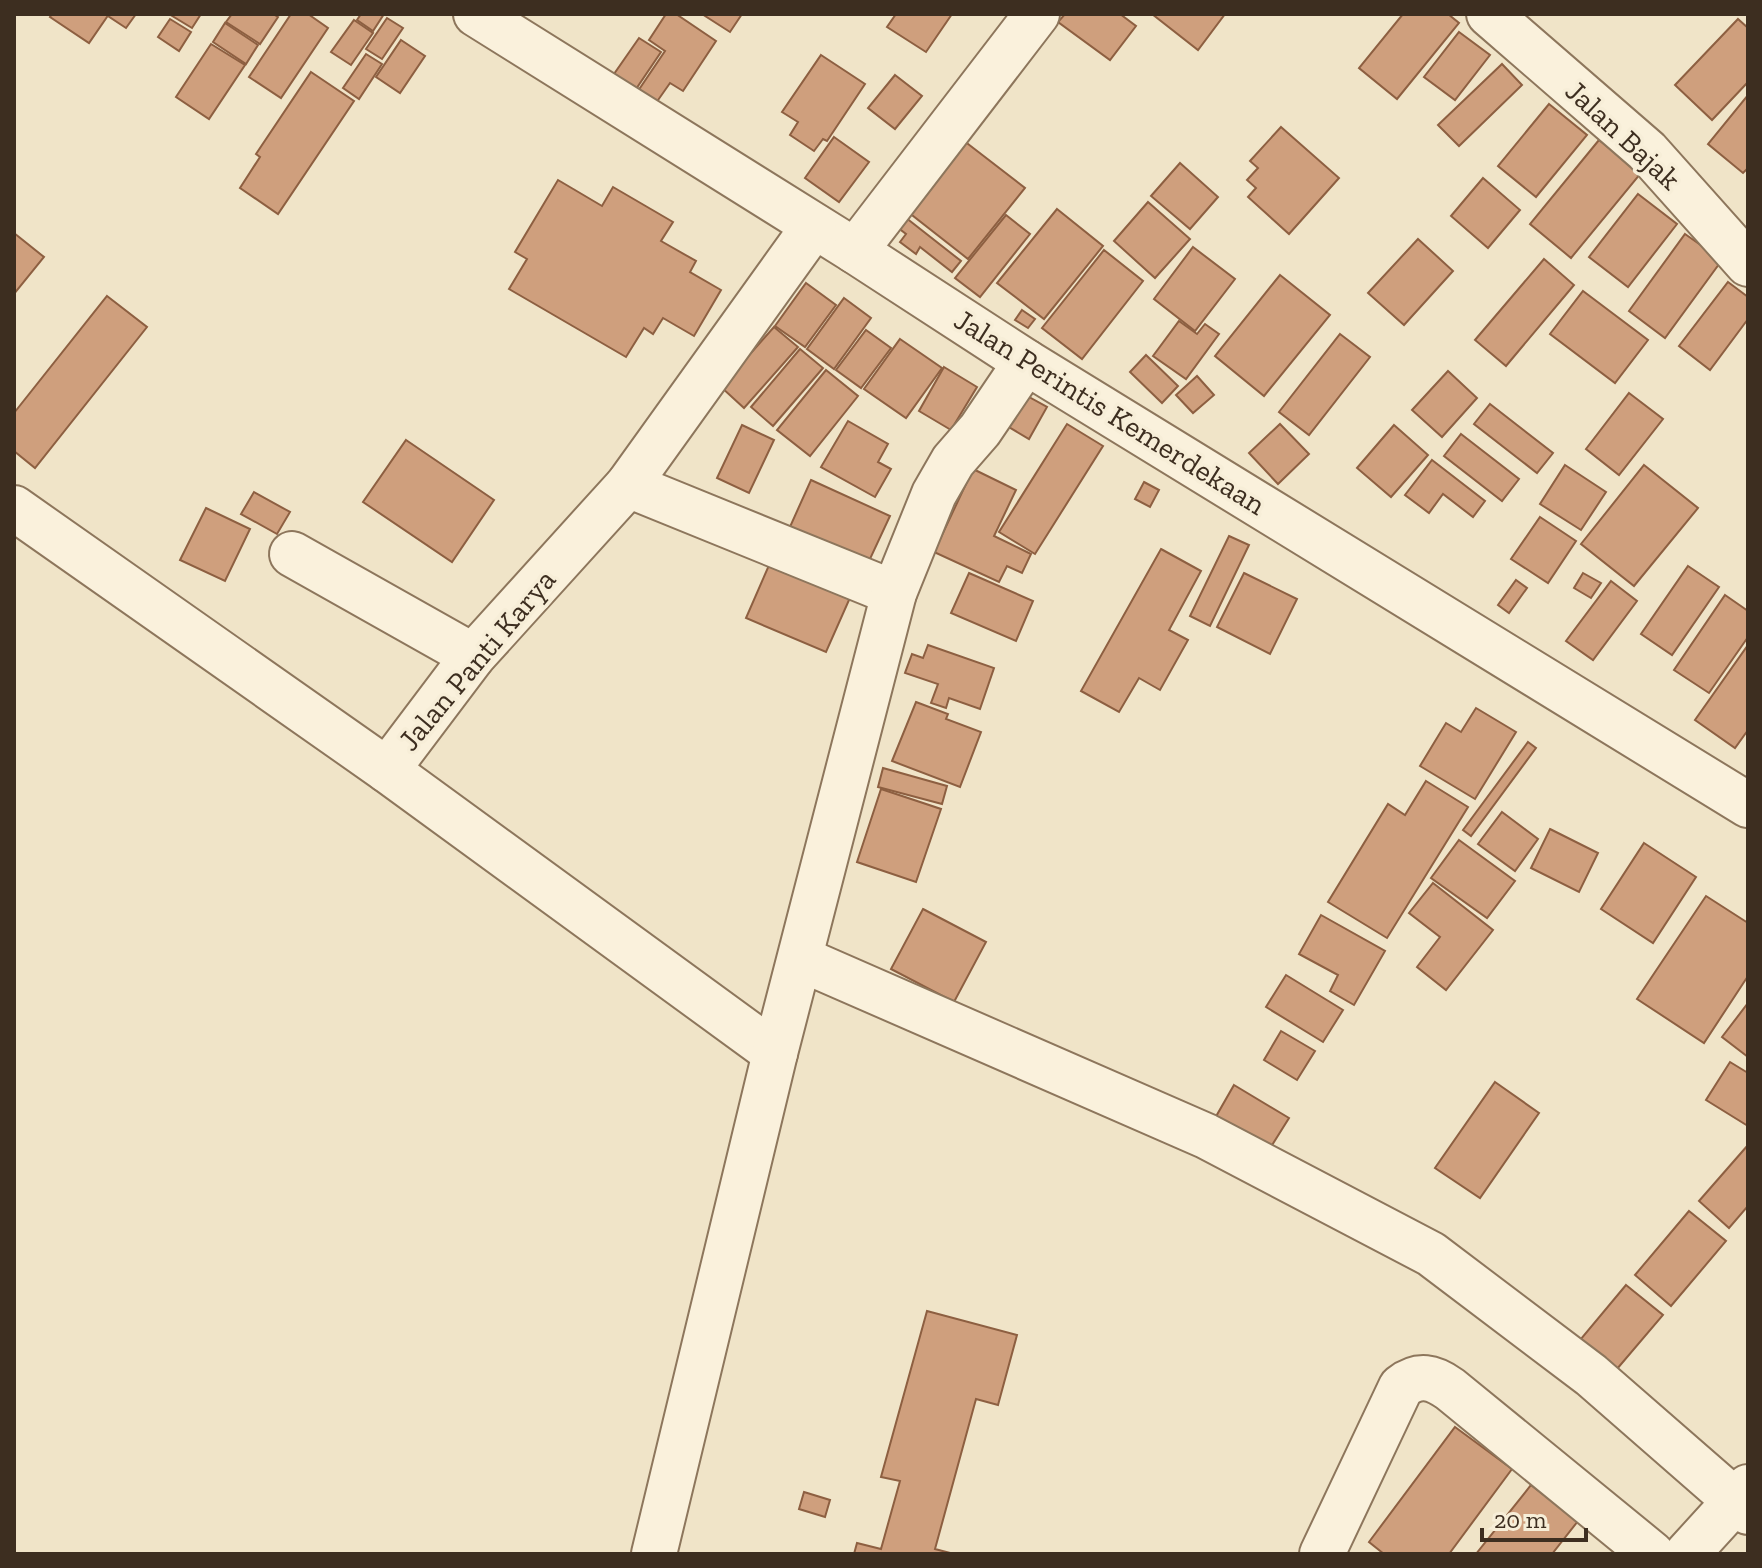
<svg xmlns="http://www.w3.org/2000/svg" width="1762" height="1568" viewBox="0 0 1762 1568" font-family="'Zilla Slab',serif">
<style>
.building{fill:#cf9f7d;stroke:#8d5f41;stroke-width:2}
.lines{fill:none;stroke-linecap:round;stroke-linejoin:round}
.minor-casing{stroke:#8d765c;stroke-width:48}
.minor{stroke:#faf1dc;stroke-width:44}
.labels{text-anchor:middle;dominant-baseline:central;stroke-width:7;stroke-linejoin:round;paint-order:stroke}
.street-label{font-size:30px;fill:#3d2e20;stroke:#f7eed8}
</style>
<rect width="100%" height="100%" fill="#f0e4c8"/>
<g class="building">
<path d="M52,14H109L89,43L50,17Z"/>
<path d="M110,14H136L126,28L108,16Z"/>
<path d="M169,14H201L192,28Z"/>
<path d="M232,14H273L278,17L260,44L226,22Z"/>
<path d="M291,14H308L328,28L281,98L249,77Z"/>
<path d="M361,14H384L373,31L357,20Z"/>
<path d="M666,14H676L716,41L683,91L670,83L656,103L638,91L665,51L649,40Z"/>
<path d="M702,14H742L730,32Z"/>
<path d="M896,14H952L926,52L887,27Z"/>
<path d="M1065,14H1120L1136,26L1110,60L1058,22Z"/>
<path d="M1152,14H1225L1198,50Z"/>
<path d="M1403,14H1448L1459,23L1397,99L1359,68Z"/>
<path d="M387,18L403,28L382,59L366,49Z"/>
<path d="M170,19L191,32L179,51L158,37Z"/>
<path d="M1738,19L1748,28V82L1712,120L1675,85Z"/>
<path d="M354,20L373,33L351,65L331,52Z"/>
<path d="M225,23L258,45L246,64L213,42Z"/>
<path d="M1459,32L1490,55L1455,100L1424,77Z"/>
<path d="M639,38L661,52L636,89L614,74Z"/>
<path d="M401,40L425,56L400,93L376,77Z"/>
<path d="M211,44L245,65L209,119L176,97Z"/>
<path d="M366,54L382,64L359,99L343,88Z"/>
<path d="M821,55L865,84L827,141L823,139L814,151L790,135L798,122L782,112Z"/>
<path d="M1502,64L1522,85L1459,146L1438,125Z"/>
<path d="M311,72L354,101L278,214L240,188L260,157L256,154Z"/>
<path d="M895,75L922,96L895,129L868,108Z"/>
<path d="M1748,95V168L1743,173L1708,144Z"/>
<path d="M1549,104L1587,135L1536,197L1498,166Z"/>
<path d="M1281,127L1339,178L1289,234L1248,197L1256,188L1247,180L1258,168L1250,161Z"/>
<path d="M834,137L869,162L839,202L805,178Z"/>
<path d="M959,137L1025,188L968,259L903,208Z"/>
<path d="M1599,140L1641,173L1571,258L1530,224Z"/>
<path d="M1180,163L1218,197L1190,229L1151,196Z"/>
<path d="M1483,178L1520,210L1488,248L1451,216Z"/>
<path d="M558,180L602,206L613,187L673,222L661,241L696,261L690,272L721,290L694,336L663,318L653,334L644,328L626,357L509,289L527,259L515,252Z"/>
<path d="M1638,194L1677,224L1628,287L1589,257Z"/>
<path d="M1148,202L1190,239L1155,278L1114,241Z"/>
<path d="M1057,209L1103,246L1044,319L997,283Z"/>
<path d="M896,210L961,261L952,272L920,247L916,254L900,242L906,234L888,220Z"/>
<path d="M1006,215L1030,234L980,297L955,278Z"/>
<path d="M14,233L44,257L14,294Z"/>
<path d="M1685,234L1722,260L1665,338L1629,311Z"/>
<path d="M1418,239L1453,271L1404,325L1368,293Z"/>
<path d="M1193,247L1235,279L1195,331L1154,299Z"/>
<path d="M1104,250L1143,281L1082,359L1042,328Z"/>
<path d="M1544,259L1574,285L1506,366L1475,340Z"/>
<path d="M1280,275L1330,315L1264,396L1215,356Z"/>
<path d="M1728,282L1748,297V319L1710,370L1679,346Z"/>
<path d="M806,283L836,305L805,347L775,326Z"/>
<path d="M1583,291L1648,340L1615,383L1550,334Z"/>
<path d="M107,296L147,327L35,468L14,451V413Z"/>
<path d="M844,298L871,318L834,369L807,349Z"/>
<path d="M1022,310L1035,319L1028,328L1015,320Z"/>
<path d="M1179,321L1197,334L1205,324L1219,334L1186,379L1153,356Z"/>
<path d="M774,327L798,347L744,408L721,387Z"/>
<path d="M866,330L891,348L861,388L836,370Z"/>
<path d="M1340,334L1370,357L1309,435L1279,412Z"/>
<path d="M900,339L942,368L906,418L864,389Z"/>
<path d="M800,349L823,368L773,426L751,407Z"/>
<path d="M1146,355L1178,386L1162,403L1130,372Z"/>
<path d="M944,367L977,387L951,430L919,411Z"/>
<path d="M826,370L858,396L810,456L777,430Z"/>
<path d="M1448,371L1477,398L1442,437L1412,410Z"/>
<path d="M1197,376L1214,395L1193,413L1176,395Z"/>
<path d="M1020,392L1047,407L1029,439L1002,423Z"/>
<path d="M1629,393L1663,419L1619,475L1586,449Z"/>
<path d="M1490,404L1553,453L1537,473L1474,424Z"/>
<path d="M848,421L888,444L878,462L891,469L875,497L821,467Z"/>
<path d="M1067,424L1103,446L1035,554L999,532Z"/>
<path d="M1280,424L1309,454L1278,484L1249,453Z"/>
<path d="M742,425L774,440L749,493L717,478Z"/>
<path d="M1394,425L1428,455L1391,497L1357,468Z"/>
<path d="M1461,434L1519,479L1502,501L1444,456Z"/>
<path d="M406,440L494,500L452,562L363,502Z"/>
<path d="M1432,460L1485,501L1473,517L1443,494L1429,513L1405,495Z"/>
<path d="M1565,465L1606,492L1581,530L1540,504Z"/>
<path d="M1644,465L1698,508L1634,586L1581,544Z"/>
<path d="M973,469L1016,490L994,536L1031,554L1022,573L1007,566L999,582L934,552Z"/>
<path d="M811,480L890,516L863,574L785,538Z"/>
<path d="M1144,482L1159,490L1150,507L1135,499Z"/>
<path d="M254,492L290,512L277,534L241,514Z"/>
<path d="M206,508L250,529L225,581L180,560Z"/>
<path d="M1540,517L1576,541L1548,583L1511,559Z"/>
<path d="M1229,536L1249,545L1210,626L1190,616Z"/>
<path d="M1161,549L1201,571L1169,630L1188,640L1160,690L1139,678L1119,712L1081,691Z"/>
<path d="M773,556L853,591L826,652L746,618Z"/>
<path d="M1688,566L1719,587L1672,655L1641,634Z"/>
<path d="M969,573L1033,601L1016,641L951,613Z"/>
<path d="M1244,573L1297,599L1270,654L1217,627Z"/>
<path d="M1583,573L1601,583L1591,598L1574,588Z"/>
<path d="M1516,580L1527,588L1509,613L1498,605Z"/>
<path d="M1611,581L1637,601L1593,660L1566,641Z"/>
<path d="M1725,595L1748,611V637L1709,693L1674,670Z"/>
<path d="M928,645L994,668L980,709L949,698L946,708L931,703L938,684L905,673L912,654L923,658Z"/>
<path d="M1748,645V730L1735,748L1695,720Z"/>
<path d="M916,702L948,714L946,719L981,732L960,787L892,761Z"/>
<path d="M1476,708L1516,732L1475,799L1420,766L1446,723L1461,732Z"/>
<path d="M1528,742L1536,748L1471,836L1463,830Z"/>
<path d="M883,768L947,786L942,804L878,787Z"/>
<path d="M1426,781L1468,807L1387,938L1328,902L1388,804L1405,815Z"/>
<path d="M881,789L941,809L916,882L857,862Z"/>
<path d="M1502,812L1538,839L1515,871L1478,844Z"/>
<path d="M1550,829L1598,853L1579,892L1531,868Z"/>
<path d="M1459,840L1515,881L1487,918L1431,878Z"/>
<path d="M1644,843L1696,877L1653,943L1601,909Z"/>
<path d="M1433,883L1493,930L1446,990L1417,967L1440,937L1409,913Z"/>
<path d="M1706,896L1748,923V976L1704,1043L1637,999Z"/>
<path d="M923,909L986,942L954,1002L891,969Z"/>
<path d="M1321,915L1385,951L1354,1005L1330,991L1338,975L1299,954Z"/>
<path d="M1286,975L1343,1010L1323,1042L1266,1007Z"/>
<path d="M1748,1003V1057L1722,1037Z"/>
<path d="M1281,1031L1315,1051L1297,1080L1264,1060Z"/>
<path d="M1730,1062L1748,1073V1126L1706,1100Z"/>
<path d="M1495,1082L1539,1113L1480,1198L1435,1168Z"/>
<path d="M1234,1085L1289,1118L1264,1158L1210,1127Z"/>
<path d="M1748,1145V1206L1729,1228L1699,1201Z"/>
<path d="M1689,1211L1726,1241L1671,1306L1635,1275Z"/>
<path d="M1626,1285L1663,1315L1611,1376L1575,1346Z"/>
<path d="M927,1311L1017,1335L998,1405L976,1399L935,1549L954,1554H854L857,1543L881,1549L900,1481L881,1477Z"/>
<path d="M1455,1427L1512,1469L1449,1554H1384L1369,1542Z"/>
<path d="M1531,1485L1578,1521L1552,1554H1476Z"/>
<path d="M804,1492L830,1500L825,1517L799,1509Z"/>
</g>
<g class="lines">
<g class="minor-casing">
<g id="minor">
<path d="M476,14L855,251L1026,362L1748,805"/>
<path d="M1489,14L1647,151L1748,264"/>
<path d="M855,251L1037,14"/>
<path d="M628,485L894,593"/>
<path d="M14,508L387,770L473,656L628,485L814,226"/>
<path d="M292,554L473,656"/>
<path d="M387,770L775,1053"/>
<path d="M801,959L1206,1136L1431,1254L1591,1375L1748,1512"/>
<path d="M654,1554L775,1053L894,593L934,494L953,461L980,430L1026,362"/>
<path d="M1322,1554L1401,1387C1419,1373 1433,1377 1450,1389L1652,1554"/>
<path d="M1687,1554L1748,1487"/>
</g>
</g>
<use href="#minor" class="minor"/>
</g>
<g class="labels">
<g class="street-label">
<text transform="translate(1623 135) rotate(43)">Jalan Bajak</text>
<text transform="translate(1110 412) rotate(32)">Jalan Perintis Kemerdekaan</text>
<text transform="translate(477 660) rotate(-50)">Jalan Panti Karya</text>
</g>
</g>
<rect width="1762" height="1568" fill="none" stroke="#3d2e20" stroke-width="32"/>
<path d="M1482 1528v12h104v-12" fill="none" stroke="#3d2e20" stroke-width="4"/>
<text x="1494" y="1528" font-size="24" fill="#3d2e20" stroke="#f7eed8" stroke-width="6" paint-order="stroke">20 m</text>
</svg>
